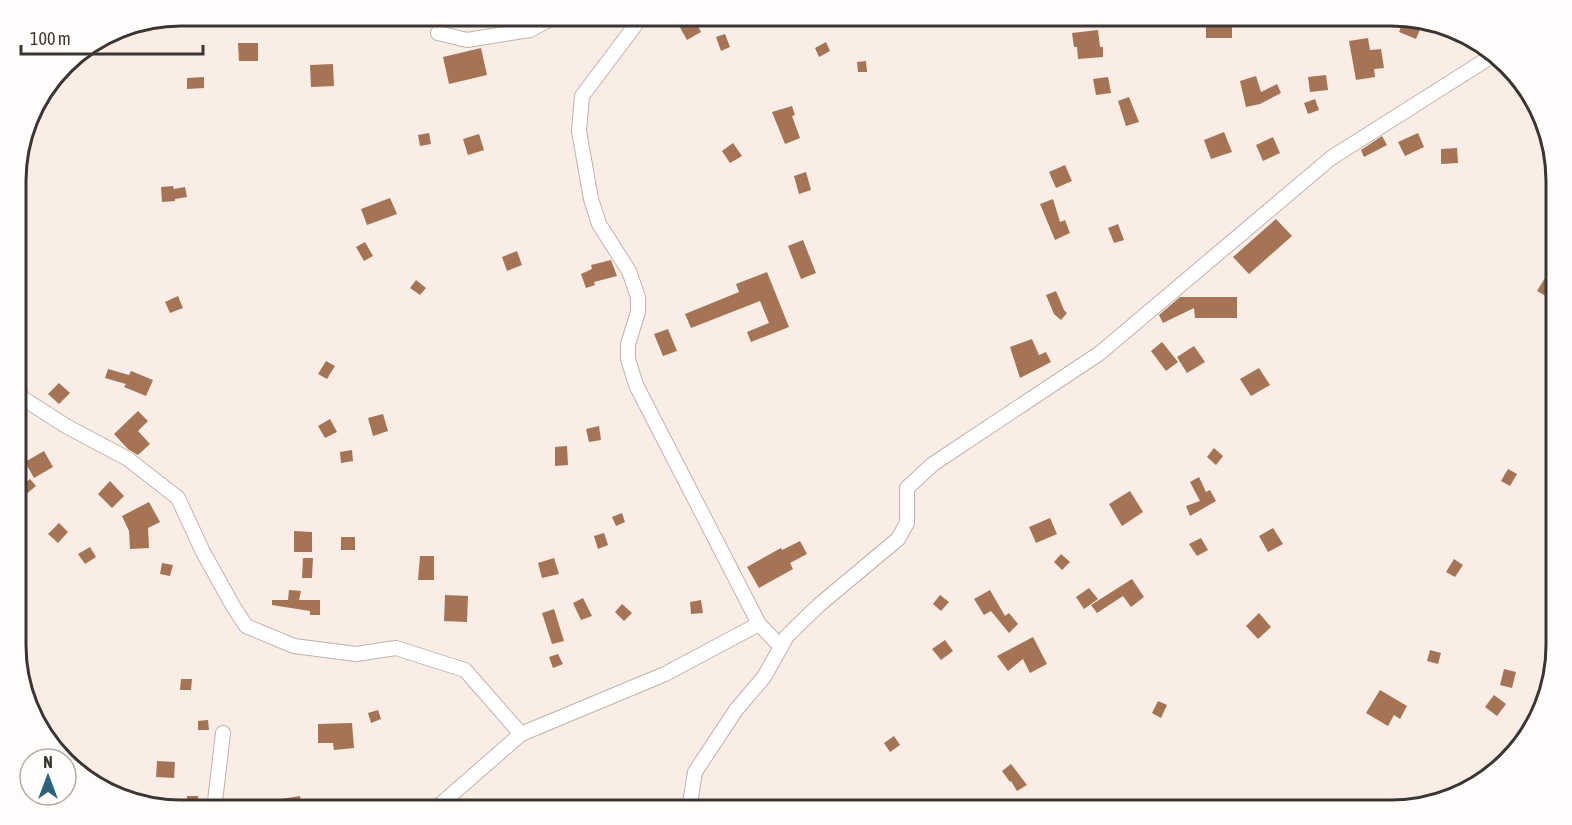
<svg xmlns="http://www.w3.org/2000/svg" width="1572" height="825" viewBox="0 0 1572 825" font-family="'Asap Condensed',sans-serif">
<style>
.building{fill:#a47455}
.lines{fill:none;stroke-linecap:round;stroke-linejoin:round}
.minor-casing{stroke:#c0b3ac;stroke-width:16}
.minor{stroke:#fff;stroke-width:14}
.rim{fill:none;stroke:#3b3633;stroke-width:3}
</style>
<rect width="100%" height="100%" fill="#faede5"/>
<g class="building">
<path d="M181,15H217V20L183,26Z"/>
<path d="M693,16L701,32L687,40L678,24Z"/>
<path d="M1404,18L1423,22L1416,39L1399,32Z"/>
<rect x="1206" y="24" width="26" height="14"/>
<path d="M1098,30L1100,47H1103V57L1078,59L1077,47H1074L1072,33Z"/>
<path d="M725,34L730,47L721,51L716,37Z"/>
<path d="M1368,38L1370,50L1381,49L1384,68L1374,69L1375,77L1356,80L1349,41Z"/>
<path d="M826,42L830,51L819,57L815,48Z"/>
<path d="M238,43H258V61H239Z"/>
<path d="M481,48L487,75L449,84L443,57Z"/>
<path d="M866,61L867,72H858L857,62Z"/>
<path d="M333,64L334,86L311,87L310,65Z"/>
<path d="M1326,75L1328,90L1310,92L1308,77Z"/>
<path d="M1256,76L1261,92L1277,84L1281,93L1260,104L1246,107L1240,81Z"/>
<path d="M204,77V88L187,89V78Z"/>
<path d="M1108,77L1111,93L1096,95L1093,79Z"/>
<path d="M1129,97L1139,122L1126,126L1118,101Z"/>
<path d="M1315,99L1319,110L1308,114L1304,103Z"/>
<path d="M792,106L795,115L792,116L800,138L785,144L772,112Z"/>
<path d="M1224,132L1232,152L1211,159L1204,140Z"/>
<path d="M429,133L431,144L420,146L418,135Z"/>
<path d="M1418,133L1424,147L1405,156L1398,142Z"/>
<path d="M479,134L484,150L468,155L463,139Z"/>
<path d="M1382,136L1387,145L1364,157L1361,150Z"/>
<path d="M1273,137L1280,153L1263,161L1256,145Z"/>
<path d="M733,143L742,156L730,163L722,151Z"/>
<path d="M1457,148L1458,163L1441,164V149Z"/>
<path d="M1065,165L1072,181L1056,188L1049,172Z"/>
<path d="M806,172L811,190L799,194L794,176Z"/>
<path d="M173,186L174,189L185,187L187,197L175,199V201L162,202L161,187Z"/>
<path d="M390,198L397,214L367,225L361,209Z"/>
<path d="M1053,199L1060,222L1065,220L1070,233L1055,240L1040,204Z"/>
<path d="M1276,219L1292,236L1249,274L1233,257Z"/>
<path d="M1118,224L1124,240L1114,243L1108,228Z"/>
<path d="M803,240L816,273L801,279L788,246Z"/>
<path d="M365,242L373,256L364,261L356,247Z"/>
<path d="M517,251L522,265L507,271L502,257Z"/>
<path d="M611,260L617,276L594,282L595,285L586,288L581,274L592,269L591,265Z"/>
<path d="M767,272L789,327L751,342L747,332L769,323L760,301L691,328L685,314L739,292L736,284Z"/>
<path d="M1548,273L1556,277V302L1537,291Z"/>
<path d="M416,280L426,288L420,295L410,288Z"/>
<path d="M1056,291L1064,310L1067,313L1061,320L1054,314L1046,295Z"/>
<path d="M178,296L183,308L170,313L165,302Z"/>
<path d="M1180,297H1237V318H1195L1194,308L1163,323L1159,315Z"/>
<path d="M668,329L677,351L663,356L654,334Z"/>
<path d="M1032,339L1039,355L1046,352L1051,362L1020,378L1010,347Z"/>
<path d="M1162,342L1178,362L1166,371L1151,351Z"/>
<path d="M1194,346L1205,362L1187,373L1177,357Z"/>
<path d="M326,361L335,366L327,379L318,374Z"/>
<path d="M1259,368L1270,385L1251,396L1240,379Z"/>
<path d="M108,369L129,375L131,371L153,380L146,396L124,387L126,384L105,378Z"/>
<path d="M59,383L70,393L59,404L48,394Z"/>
<path d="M138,411L148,421L138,431L150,444L138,455L128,449L114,434Z"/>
<path d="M383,414L388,431L373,436L368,418Z"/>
<path d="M330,419L337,432L325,438L318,426Z"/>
<path d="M599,426L601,440L589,442L586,429Z"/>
<path d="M567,446L568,465L555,466V447Z"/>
<path d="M1214,448L1223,456L1216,465L1207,457Z"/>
<path d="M352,450L353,461L341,463L340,452Z"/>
<path d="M44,451L53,467L34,478L25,462Z"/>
<path d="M1508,469L1517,474L1510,486L1501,481Z"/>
<path d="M1199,477L1206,492L1210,490L1216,501L1190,516L1186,506L1200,501L1190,482Z"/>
<path d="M30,479L36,486L25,495L19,488Z"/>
<path d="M110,481L124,496L112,508L98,494Z"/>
<path d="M1130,491L1143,512L1122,526L1109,504Z"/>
<path d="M149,502L160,522L148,528L149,548L130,549L129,531L122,516Z"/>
<path d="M622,513L625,522L616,526L612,517Z"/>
<path d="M1050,518L1057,534L1036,543L1029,527Z"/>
<path d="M59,523L68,532L58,543L48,534Z"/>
<path d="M1273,528L1283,544L1268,552L1259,536Z"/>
<path d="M294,531L312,532V552H294Z"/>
<path d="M604,533L608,545L598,549L594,536Z"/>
<rect x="341" y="537" width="14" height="13"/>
<path d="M1201,538L1208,550L1197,556L1189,544Z"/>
<path d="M800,541L807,554L790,563L793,569L759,588L747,567L781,548L782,550Z"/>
<path d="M90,547L96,557L85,564L78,554Z"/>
<path d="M1061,554L1070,562L1062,570L1054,562Z"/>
<path d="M420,556H434V580H418Z"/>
<path d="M303,558H313L312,578H302Z"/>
<path d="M554,558L559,574L542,578L538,563Z"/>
<path d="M1454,559L1463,565L1455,577L1446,572Z"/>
<path d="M162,563L173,565L170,576L160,574Z"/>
<path d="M1132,579L1144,597L1131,607L1123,596L1097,613L1091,605Z"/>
<path d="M1089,588L1098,599L1084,609L1076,597Z"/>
<path d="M289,590L301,591L299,600H320V615H310V611L272,605V600H288Z"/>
<path d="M990,590L1005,616L1009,613L1018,624L1009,633L991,611L984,615L974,599Z"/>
<path d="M445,595L468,596L467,622L444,621Z"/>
<path d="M940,595L949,602L941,611L933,604Z"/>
<path d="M583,598L592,616L581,620L573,603Z"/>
<path d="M701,600L703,613L691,614L690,602Z"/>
<path d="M622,604L632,613L624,621L615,612Z"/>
<path d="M554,609L564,641L552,644L542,613Z"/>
<path d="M1259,613L1271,627L1258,639L1246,626Z"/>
<path d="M1033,637L1047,664L1030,673L1023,659L1008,671L997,656Z"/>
<path d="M945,640L953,651L941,660L932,649Z"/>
<path d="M1430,650L1441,653L1438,664L1427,661Z"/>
<path d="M558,654L563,664L553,668L549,657Z"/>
<path d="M1504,669L1516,672L1512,688L1500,685Z"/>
<path d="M181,679H192L191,690H180Z"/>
<path d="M1380,690L1407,706L1400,719L1394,715L1388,726L1366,713Z"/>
<path d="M1494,695L1506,704L1497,716L1485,707Z"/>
<path d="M1158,701L1167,705L1161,718L1152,713Z"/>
<path d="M378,710L381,719L371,723L368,713Z"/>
<path d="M208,720L209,730H198V721Z"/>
<path d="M352,723L354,748L334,750L333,743H318V724Z"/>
<path d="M894,736L900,745L890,752L884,743Z"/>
<path d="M157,761L175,762L174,778L156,777Z"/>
<path d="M1011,764L1027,785L1017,791L1011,781L1010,782L1002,771Z"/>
<path d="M187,796H198L199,810H187Z"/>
<path d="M300,796L302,810H285L282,799Z"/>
</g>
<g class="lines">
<g class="minor-casing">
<g id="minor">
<path d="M643,15L582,96L579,131L591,199L599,224L629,271L638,297V312L628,344V359L636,385L759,624L781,647"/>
<path d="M438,33L467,40L530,30L558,15"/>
<path d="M16,390L24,399L66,426L128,459L178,498L203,552L233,606L246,626L294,646L356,654L396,648L465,670L521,734"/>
<path d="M214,810L223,733"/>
<path d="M434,810L521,734L665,674L759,624"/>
<path d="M689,810L695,772L736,710L764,677L787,636L819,605L898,539L907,523V488L933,464L1100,353L1331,158L1492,56"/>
</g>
</g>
<use href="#minor" class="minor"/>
</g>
<path d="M0 0H1572V825H0ZM181 26H1391A155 155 0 0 1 1546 181V645A155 155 0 0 1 1391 800H181A155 155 0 0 1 26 645V181A155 155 0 0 1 181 26Z" fill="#fffcfb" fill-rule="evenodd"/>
<path class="rim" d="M181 26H1391A155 155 0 0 1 1546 181V645A155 155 0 0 1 1391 800H181A155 155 0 0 1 26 645V181A155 155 0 0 1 181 26Z"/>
<g transform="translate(48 777)"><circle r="28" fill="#fffcfb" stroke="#b1adab" stroke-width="1.5"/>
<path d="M0-4.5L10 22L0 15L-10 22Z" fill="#2b617c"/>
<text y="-9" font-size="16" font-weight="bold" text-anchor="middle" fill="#3b3633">N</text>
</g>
<path d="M21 45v9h182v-9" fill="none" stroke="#3b3633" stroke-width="3"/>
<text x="30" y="45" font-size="18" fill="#3b3633" stroke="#fffcfb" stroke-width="4.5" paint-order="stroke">100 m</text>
</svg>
